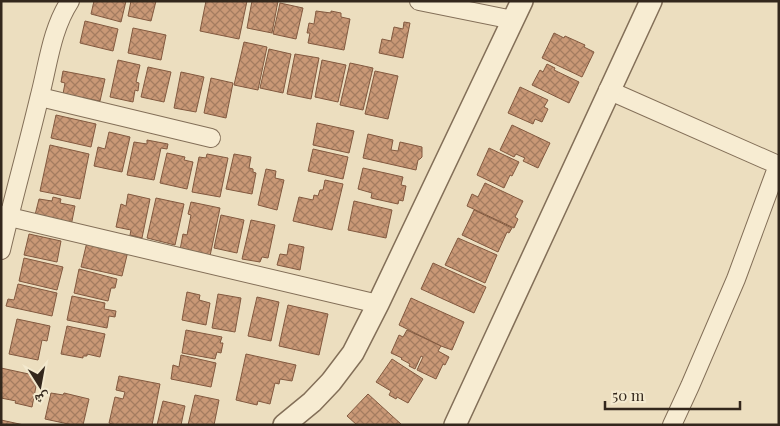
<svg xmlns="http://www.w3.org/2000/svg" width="780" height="426" viewBox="0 0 780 426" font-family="'Playfair Display','Noto Naskh Arabic',serif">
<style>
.building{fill:url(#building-cross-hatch);stroke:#82593f}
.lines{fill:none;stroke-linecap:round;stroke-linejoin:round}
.minor-casing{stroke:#836f58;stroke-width:20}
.tertiary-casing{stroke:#836f58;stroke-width:24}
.minor{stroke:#f7ecd2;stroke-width:18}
.tertiary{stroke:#f7ecd2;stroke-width:21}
</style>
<defs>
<pattern id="building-cross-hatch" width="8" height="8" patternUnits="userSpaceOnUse" patternTransform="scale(1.25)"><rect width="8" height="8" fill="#c99876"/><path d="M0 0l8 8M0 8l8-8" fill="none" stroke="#a47c60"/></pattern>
</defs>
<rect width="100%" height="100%" fill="#ecdebf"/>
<g class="building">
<path d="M94,1H126L121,22L91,14Z"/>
<path d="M131,1H156L151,21L128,16Z"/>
<path d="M206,1H247L239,39L200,31Z"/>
<path d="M252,1H278L272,33L247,28Z"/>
<path d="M280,3L303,8L296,39L273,34Z"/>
<path d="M316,11L331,13V11L341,13V17L350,19L344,50L308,43L310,33H307L309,23L314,24Z"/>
<path d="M85,21L118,29L113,51L80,43Z"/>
<path d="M404,22L410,23L403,58L379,53L382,39L391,41L394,27L403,29Z"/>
<path d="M133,28L166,35L161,60L128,53Z"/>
<path d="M554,33L564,38L565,36L585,45L584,47L594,52L582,77L542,58Z"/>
<path d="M244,42L267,47L258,90L234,85Z"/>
<path d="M269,49L291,54L283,93L260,88Z"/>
<path d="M295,54L319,58L311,99L287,94Z"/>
<path d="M118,60L140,65L136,82L139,83L138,91L135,90L133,102L110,97Z"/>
<path d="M322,60L346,65L338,102L315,97Z"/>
<path d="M350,63L373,68L363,110L340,105Z"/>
<path d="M547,64L555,68L554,70L579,82L569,103L532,85L540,70L543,72Z"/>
<path d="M148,67L171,72L164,102L141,97Z"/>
<path d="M63,71L105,79L100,101L63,94L65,83L61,82Z"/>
<path d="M375,71L398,76L388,119L365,114Z"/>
<path d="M181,72L204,77L196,112L174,108Z"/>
<path d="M211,78L233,83L226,118L204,113Z"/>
<path d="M520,87L548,100L544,107L548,109L542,122L535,119L533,124L508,113Z"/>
<path d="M56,115L96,124L91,147L51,138Z"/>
<path d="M317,123L354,131L349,153L313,145Z"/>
<path d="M512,125L550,143L538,168L523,161L525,158L516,154L514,157L500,150Z"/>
<path d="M109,132L130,137L122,172L94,166L98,147L105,149Z"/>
<path d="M368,134L393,140L391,150L398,151L400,142L422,147V157L420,159L418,160L416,170L363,158Z"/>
<path d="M147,140L168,144L167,149L161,148L154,180L127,175L134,142L147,144Z"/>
<path d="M50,145L89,154L80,199L40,191Z"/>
<path d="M489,148L519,162L512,176L510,175L504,188L477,175Z"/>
<path d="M313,149L348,157L343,179L308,171Z"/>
<path d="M167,153L185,157L184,160L193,162L187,189L160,183Z"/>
<path d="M207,154L228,158L220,197L192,192L199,157L206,158Z"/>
<path d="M234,154L251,157L249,168L253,169V172L256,173L252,194L226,189Z"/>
<path d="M363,168L403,177L401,185L406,186L403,201L399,200L398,204L371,198L372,193L358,189Z"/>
<path d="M266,169L276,171L275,178L284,180L277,210L258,205Z"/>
<path d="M325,180L343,184L332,230L293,221L299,197L313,200L314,195L318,196L320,190H323Z"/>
<path d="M485,183L523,201L515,217L518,219L514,228L467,206L472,194L478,197Z"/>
<path d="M128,194L150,199L142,238L130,235L131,230L116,227L121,204L126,206Z"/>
<path d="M53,197L61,199L60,203L75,206L71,226L34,219L39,199L52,201Z"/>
<path d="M156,198L184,204L175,245L147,238Z"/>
<path d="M354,201L392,210L386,238L348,230Z"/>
<path d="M191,202L220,208L210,256L180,250L183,234L187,235L191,215L188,214Z"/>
<path d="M474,210L512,228L509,233L507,232L498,252L462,235Z"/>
<path d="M221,215L244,220L237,253L214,248Z"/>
<path d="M251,220L275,225L268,258L262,257L260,262L242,259Z"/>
<path d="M29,234L61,241L57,262L24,255Z"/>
<path d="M458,238L497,255L485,283L445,265Z"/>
<path d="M87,242L128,251L122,276L81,267Z"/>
<path d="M289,244L304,247L300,270L277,265L280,254L287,255Z"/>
<path d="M24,258L63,267L57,290L19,281Z"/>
<path d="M433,263L486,287L474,313L421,289Z"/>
<path d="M79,269L117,279L115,288H111L108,301L74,293Z"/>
<path d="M18,284L57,293L52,316L6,306L8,299L14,300Z"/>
<path d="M187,292L200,295L199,300L210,303L206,325L182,320Z"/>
<path d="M218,294L241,298L235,332L212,328Z"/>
<path d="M72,296L105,303L104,309L116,311L115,317L109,316L107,328L67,320Z"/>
<path d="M257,297L279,302L271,341L248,336Z"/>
<path d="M411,298L464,322L452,350L441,346L399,325Z"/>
<path d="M288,305L328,314L319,355L279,346Z"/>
<path d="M17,319L50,326L47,341L42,340L38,360L9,354Z"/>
<path d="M67,326L105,334L100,357L87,354V356H83V358L61,354Z"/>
<path d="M186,330L222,337L220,343H223L221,353L217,352L215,359L182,353Z"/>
<path d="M407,330L441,346L438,351L449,357L445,365L443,364L436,379L417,370L423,357L421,356L415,369L409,366L410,364L401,359L402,358L391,353L399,335L403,337Z"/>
<path d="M246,354L296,365L292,381L280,379L279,384L275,383L270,404L258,401L257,405L236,400Z"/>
<path d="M181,355L216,363L211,387L171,379L173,365L179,367Z"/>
<path d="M392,359L423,379L408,403L397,397L396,399L389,395L391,391L376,382Z"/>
<path d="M1,368L38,376L32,407L15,403L16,401L1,398Z"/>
<path d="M119,376L160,384L152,425H116L109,423L115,397L123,399L125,392L116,390Z"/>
<path d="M51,393L63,395L64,393L89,399L83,425H73L45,419Z"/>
<path d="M368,394L402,425H357L347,416Z"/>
<path d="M195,395L219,400L214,425H188Z"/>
<path d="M163,401L185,406L181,425H157Z"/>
<path d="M1,420L24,425H1Z"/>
</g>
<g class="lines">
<g class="minor-casing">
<g id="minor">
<path d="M419,1L513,20"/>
<path d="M608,90L778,165L736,279L690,386L672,425"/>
<path d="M40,97L211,138"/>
<path d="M1,215L378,304"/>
<path d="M1,250C13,199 27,149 39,99C48,66 51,30 70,1"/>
</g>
</g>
<g class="tertiary-casing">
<g id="tertiary">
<path d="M284,425L312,402L331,382L353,353L378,304L522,1"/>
<path d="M455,425L651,1"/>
</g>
</g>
<use href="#minor" class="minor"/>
<use href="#tertiary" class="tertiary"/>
</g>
<rect width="780" height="426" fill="none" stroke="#33271c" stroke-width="5"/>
<g transform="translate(40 386) rotate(169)" stroke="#f3e9ce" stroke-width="4" paint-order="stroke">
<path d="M0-4L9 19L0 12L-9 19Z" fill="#33271c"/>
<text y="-8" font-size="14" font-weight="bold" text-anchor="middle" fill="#33271c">ش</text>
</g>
<path d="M605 401v8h135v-8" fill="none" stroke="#33271c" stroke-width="2.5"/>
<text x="612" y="401" font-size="15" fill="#33271c" stroke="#f3e9ce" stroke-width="4" paint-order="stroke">50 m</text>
</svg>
